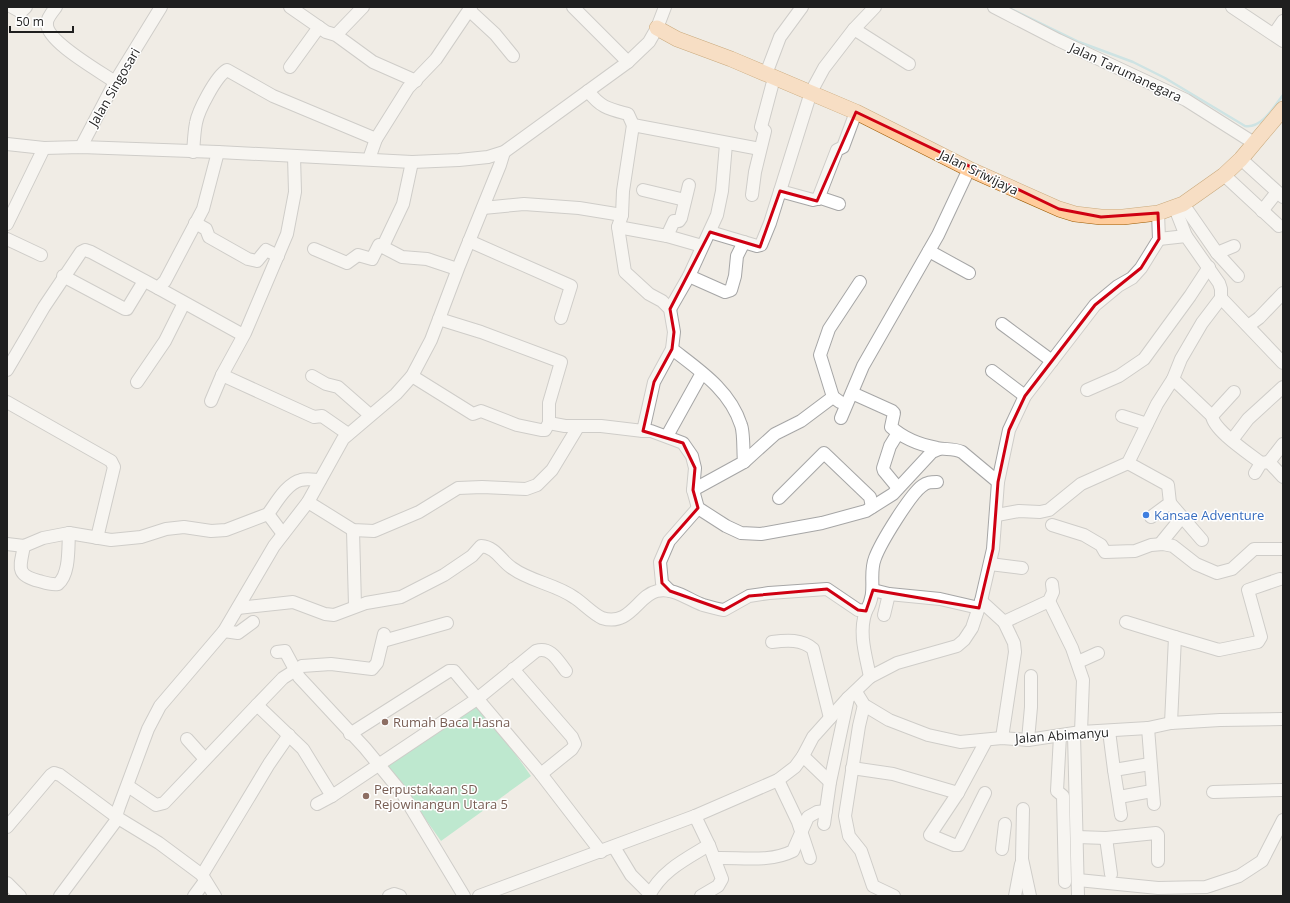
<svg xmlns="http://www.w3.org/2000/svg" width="1290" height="903" viewBox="0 0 1290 903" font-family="'Open Sans',sans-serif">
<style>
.pitch{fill:#80e2b4}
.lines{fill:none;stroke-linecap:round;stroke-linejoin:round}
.stream{stroke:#a4d7e0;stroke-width:2.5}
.minor-casing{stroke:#a6a6a6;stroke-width:14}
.major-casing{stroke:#9b5a00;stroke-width:16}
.minor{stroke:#fff;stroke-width:12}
.major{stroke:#ffcc9c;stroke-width:15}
.marked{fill:none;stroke:#cf0012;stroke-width:3;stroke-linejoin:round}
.shop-dot{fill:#3f7fe0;stroke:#fff;stroke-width:1.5}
.education-dot{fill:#8d6e63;stroke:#fff;stroke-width:1.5}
.labels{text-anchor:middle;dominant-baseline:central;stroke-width:3;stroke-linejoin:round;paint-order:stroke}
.street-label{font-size:13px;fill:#1f1f1f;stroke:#fff}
.shop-label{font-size:13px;fill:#366cbe;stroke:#fff;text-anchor:start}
.education-label{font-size:13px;fill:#785e54;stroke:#fff;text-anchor:start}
</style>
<rect width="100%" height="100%" fill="#f0ece5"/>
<path class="pitch" d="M477,700L531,776L441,841L387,765Z"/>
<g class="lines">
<path class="stream" d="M1007,7L1079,42L1133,62L1165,78L1245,126C1262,129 1274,106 1283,95"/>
<g class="minor-casing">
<g id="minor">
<path d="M12,7L21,12L26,7"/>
<path d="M56,7C53,11 47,18 47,23C45,41 101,72 115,82"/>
<path d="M290,7L326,32L336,35L373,62L416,81"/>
<path d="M573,7L628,62"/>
<path d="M994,7L1058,40L1186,100L1254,143"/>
<path d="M1232,7L1283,41"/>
<path d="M469,10L495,34L513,56"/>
<path d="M854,29L909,64"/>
<path d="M1274,34L1283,21"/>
<path d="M336,35L363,7"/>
<path d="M290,67L319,27"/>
<path d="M766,74L780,37L802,7"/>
<path d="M588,91C601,108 609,109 628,114L633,125"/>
<path d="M7,144L44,148L81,147L218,152L412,162L459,160L488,157L504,152L628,62L649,42L657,28L665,7"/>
<path d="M81,147L115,82L161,7"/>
<path d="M193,152C194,142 194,133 196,123C198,111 216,76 227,70L273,96L376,139"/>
<path d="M294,156L295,192L287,234L245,333L222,375L314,417L322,416L348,434"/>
<path d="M369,159L376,139L408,88L436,59L471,7"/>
<path d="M1241,159L1283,197"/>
<path d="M1224,175L1279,226"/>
<path d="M643,190L685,200"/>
<path d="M780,191L813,200L821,198L839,204"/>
<path d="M752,195L755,172L765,131L761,127L774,78"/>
<path d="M818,199L837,150L843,147L856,112"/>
<path d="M1183,204L1217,253L1238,276"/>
<path d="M483,208L524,204L579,208L622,215"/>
<path d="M1175,208L1186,236"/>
<path d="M1262,211L1277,192"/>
<path d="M195,223L206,229L209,237L248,259L257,261L266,250L278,256"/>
<path d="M7,224L44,148"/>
<path d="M618,227L667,236L702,246"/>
<path d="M710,232L757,246L761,245L770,223L811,92L824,68L854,29L875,7"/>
<path d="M667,236L674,221H679L681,218L689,185"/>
<path d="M7,239L41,255"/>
<path d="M1159,239L1186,236L1219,283L1221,289V298L1283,363"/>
<path d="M469,241L571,286L561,318"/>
<path d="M383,246L403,204L412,162"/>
<path d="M314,249L347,263L358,255L372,259L379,245L402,257L427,259L457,269"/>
<path d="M929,251L969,273"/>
<path d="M1217,253L1234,246"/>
<path d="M63,276L125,309H127L144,281"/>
<path d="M689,276L725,292L731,290L735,276L737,256L744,242"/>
<path d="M158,288L243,335"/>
<path d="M670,309L689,276L717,215L722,191L726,144"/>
<path d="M439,319L481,332L561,362L549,403V423L565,426H601L643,431L654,382L672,349L674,332L670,309L662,301L649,294L625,272L618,227L622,215L623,191L633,125L760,149"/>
<path d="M1002,324L1052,361"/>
<path d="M1248,326L1259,318L1283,293"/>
<path d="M672,349C699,370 730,390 741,425C744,432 743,453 744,462L693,490"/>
<path d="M7,370L44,307L81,252L85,250L91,252L158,288L165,281L203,209L218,152"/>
<path d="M992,371L1025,396"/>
<path d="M312,376L326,384L338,387L370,415"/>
<path d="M412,376L473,414L481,411L517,425L541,430H545L549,423"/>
<path d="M1173,379L1212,416C1214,431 1250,454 1261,463"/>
<path d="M137,382L165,341L184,303"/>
<path d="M1087,390L1119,376L1144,359L1190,296L1209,267"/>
<path d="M852,393L892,411L894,413L891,427C903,438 921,445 937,448C946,450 953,448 962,452L998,482"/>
<path d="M833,397L820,355L829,329L860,282"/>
<path d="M211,401L222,375"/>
<path d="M7,402L111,461L114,467L97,538"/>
<path d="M1122,416L1147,424"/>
<path d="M1212,416L1234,392"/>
<path d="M841,418L863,366L938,235L969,169"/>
<path d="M643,431H651L683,443L692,456L695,468L693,490L698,508L726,526L741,533L761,534L822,523L866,511L893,494L932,452L939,449"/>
<path d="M898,433L890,446L883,468L884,471L898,488"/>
<path d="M667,436L702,373"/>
<path d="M1232,440L1248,419L1283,387"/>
<path d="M744,462L775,434L801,421L833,397L840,402"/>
<path d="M1269,462L1283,444"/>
<path d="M1128,463L1168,485L1170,503L1151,517"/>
<path d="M1255,473L1261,463L1269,462L1283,477"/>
<path d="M779,498L824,453L870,497L872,507"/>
<path d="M308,502L353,530L374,531L419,512L458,488L482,487L526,489L537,485L552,470L578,427"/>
<path d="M1170,503L1202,540"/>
<path d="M268,514C276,503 287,483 301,480C307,478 315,480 320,480"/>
<path d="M997,515L1019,511L1040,512L1049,510L1081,484L1128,463L1157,404L1173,379L1181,359L1202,323L1221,298"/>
<path d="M1052,525L1084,535L1101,545L1105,552L1135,551L1151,545L1163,544L1173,546L1196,564L1217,573L1232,569L1254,549H1283"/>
<path d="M353,530L355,606"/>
<path d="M7,544L24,546L43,538L69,533L111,540L141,537L166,529L184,527L211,531L226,530L268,514L283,534"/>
<path d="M1160,544L1182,517"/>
<path d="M24,546C20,567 15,575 39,581C46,583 51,585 58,584C70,574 68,548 69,533"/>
<path d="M990,564L1022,568"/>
<path d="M873,590L889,594L940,599L979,608"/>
<path d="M670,591L662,583L660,562L669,541L698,508"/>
<path d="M981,601L1004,622L1049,601L1053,592L1052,584"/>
<path d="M1049,601L1072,648L1083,680L1081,732"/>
<path d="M238,608L293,602L325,614L334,615L366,603L401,597L444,575L472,556L481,546C496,547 501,561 512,568C531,582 556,584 575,598C584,604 593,614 602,618C630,627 638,595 657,591C673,587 689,600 703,605C710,607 717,609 724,610L749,596L769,593L827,589L858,610L866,611C878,591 868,576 875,558C881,542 910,495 922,486C927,482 931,482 937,482"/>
<path d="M866,611C858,633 866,656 870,677"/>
<path d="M884,615L889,594"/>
<path d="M1126,622L1175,637L1171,723"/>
<path d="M224,631L238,633L253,622"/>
<path d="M1175,637L1219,650L1258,642L1261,637L1248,590L1280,579"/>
<path d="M383,641L447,623"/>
<path d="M772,642C787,640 802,639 813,649L830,718"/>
<path d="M277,652L285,651L299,677L365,748L402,793L464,896"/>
<path d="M1078,662L1098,653"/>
<path d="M513,669L572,737L575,744L572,749L541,774"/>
<path d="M856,692L864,705L889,720L928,735L960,742L1002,738L1028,740L1081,732L1148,728L1171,723L1220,720L1283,719"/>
<path d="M257,705L283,678L302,666L331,664L372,669L377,663L384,634"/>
<path d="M864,705L859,726L845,816L849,836L861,851L873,886L894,896"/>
<path d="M1148,728L1154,804"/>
<path d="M1109,731L1114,770"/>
<path d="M350,734L449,671H454L541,774L601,852"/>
<path d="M1074,734L1078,896"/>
<path d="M1060,736L1057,791L1063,796L1065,882"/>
<path d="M1002,738L1015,652L1014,643L1004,622"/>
<path d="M187,739L205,759"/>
<path d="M1028,740L1031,707V676"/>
<path d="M803,756L830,782"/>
<path d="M852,768L893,774L958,793"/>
<path d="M778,780L798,822L810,858"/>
<path d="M128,786L156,805L164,803L257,705L303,749L332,796L477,699L536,651C551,646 558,661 566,671"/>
<path d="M1213,792L1283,790"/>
<path d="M985,793L959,845H954L930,835L958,793L986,741"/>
<path d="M1119,797L1152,791"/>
<path d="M317,804L332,796"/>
<path d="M1023,809L1022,859L1030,896"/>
<path d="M1121,815L1114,770L1150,764"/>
<path d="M695,816L709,845L722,879L718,886L701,896"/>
<path d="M824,824L830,782L848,698"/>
<path d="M7,827L51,775L54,773L60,775L118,818L60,896"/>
<path d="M1077,837L1106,838L1156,833L1158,835V861"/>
<path d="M1106,838L1111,874"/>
<path d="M614,847L631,875L650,894"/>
<path d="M1002,849L1005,824"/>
<path d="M714,858C740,857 769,863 793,851L808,817L817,812L826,811"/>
<path d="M202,875L269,764L289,735"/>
<path d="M1078,880L1158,888L1206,887L1239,876L1262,861L1283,820"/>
<path d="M7,883L20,896"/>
<path d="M194,896L205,881"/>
<path d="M215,896L202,875L194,869L159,843L118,818L117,813L119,807L148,729L160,706L224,631L274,546L308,502L343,439L396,394L412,376L431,340L459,266L500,165L504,152"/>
<path d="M389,896L394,894L400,896"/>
<path d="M479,896L695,816L778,780L795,767L803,756L813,737L848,698L870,677L897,663L957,646L964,640L972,628L981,601L993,549L998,482L1009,430L1025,396L1095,305L1118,286L1132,278L1141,268L1159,239L1158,213"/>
<path d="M649,896C661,871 686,859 709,845"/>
<path d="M1015,896L1021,864"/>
</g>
</g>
<g class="major-casing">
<path id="major" d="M657,28L677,39L731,59L856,112L969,169L1059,209L1075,214L1101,217H1123L1158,213L1183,204L1224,175L1241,159L1283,109"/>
</g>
<use href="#minor" class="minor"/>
<use href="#major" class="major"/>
</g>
<path d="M0 0H1290V903H0ZM856,112L1059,209L1101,217L1158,213L1159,239L1141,268L1095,305L1025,396L1009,430L998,482L993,549L979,608L873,590L866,611L858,610L827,589L749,596L724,610L670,591L662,583L660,562L669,541L698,508L693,490L695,468L683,443L643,431L654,382L672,349L674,332L670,309L710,232L760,247L780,191L817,201Z" fill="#f0ece5" fill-opacity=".55" fill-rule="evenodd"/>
<path class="marked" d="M856,112L1059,209L1101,217L1158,213L1159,239L1141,268L1095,305L1025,396L1009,430L998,482L993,549L979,608L873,590L866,611L858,610L827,589L749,596L724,610L670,591L662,583L660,562L669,541L698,508L693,490L695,468L683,443L643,431L654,382L672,349L674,332L670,309L710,232L760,247L780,191L817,201Z"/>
<circle class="shop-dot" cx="1146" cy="515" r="4"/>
<g class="education-dot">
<circle cx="385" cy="722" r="4"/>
<circle cx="366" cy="796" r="4"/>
</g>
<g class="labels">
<g class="street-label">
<text transform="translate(1126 72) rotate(25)">Jalan Tarumanegara</text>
<text transform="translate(114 87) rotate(-60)">Jalan Singosari</text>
<text transform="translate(979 172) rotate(26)">Jalan Sriwijaya</text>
<text transform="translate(1062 735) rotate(-4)">Jalan Abimanyu</text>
</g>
<g class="shop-label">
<text x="1154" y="515">Kansae Adventure</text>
</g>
<g class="education-label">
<text x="393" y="722">Rumah Baca Hasna</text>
<text x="374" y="789">Perpustakaan SD<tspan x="374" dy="15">Rejowinangun Utara 5</tspan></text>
</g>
</g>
<rect width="1290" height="903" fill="none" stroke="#1f1f1f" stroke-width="16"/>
<path d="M10 26v6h63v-6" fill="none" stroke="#1f1f1f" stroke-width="2"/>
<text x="16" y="26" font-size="12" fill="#1f1f1f" stroke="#ffffff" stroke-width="3" paint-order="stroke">50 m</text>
</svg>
